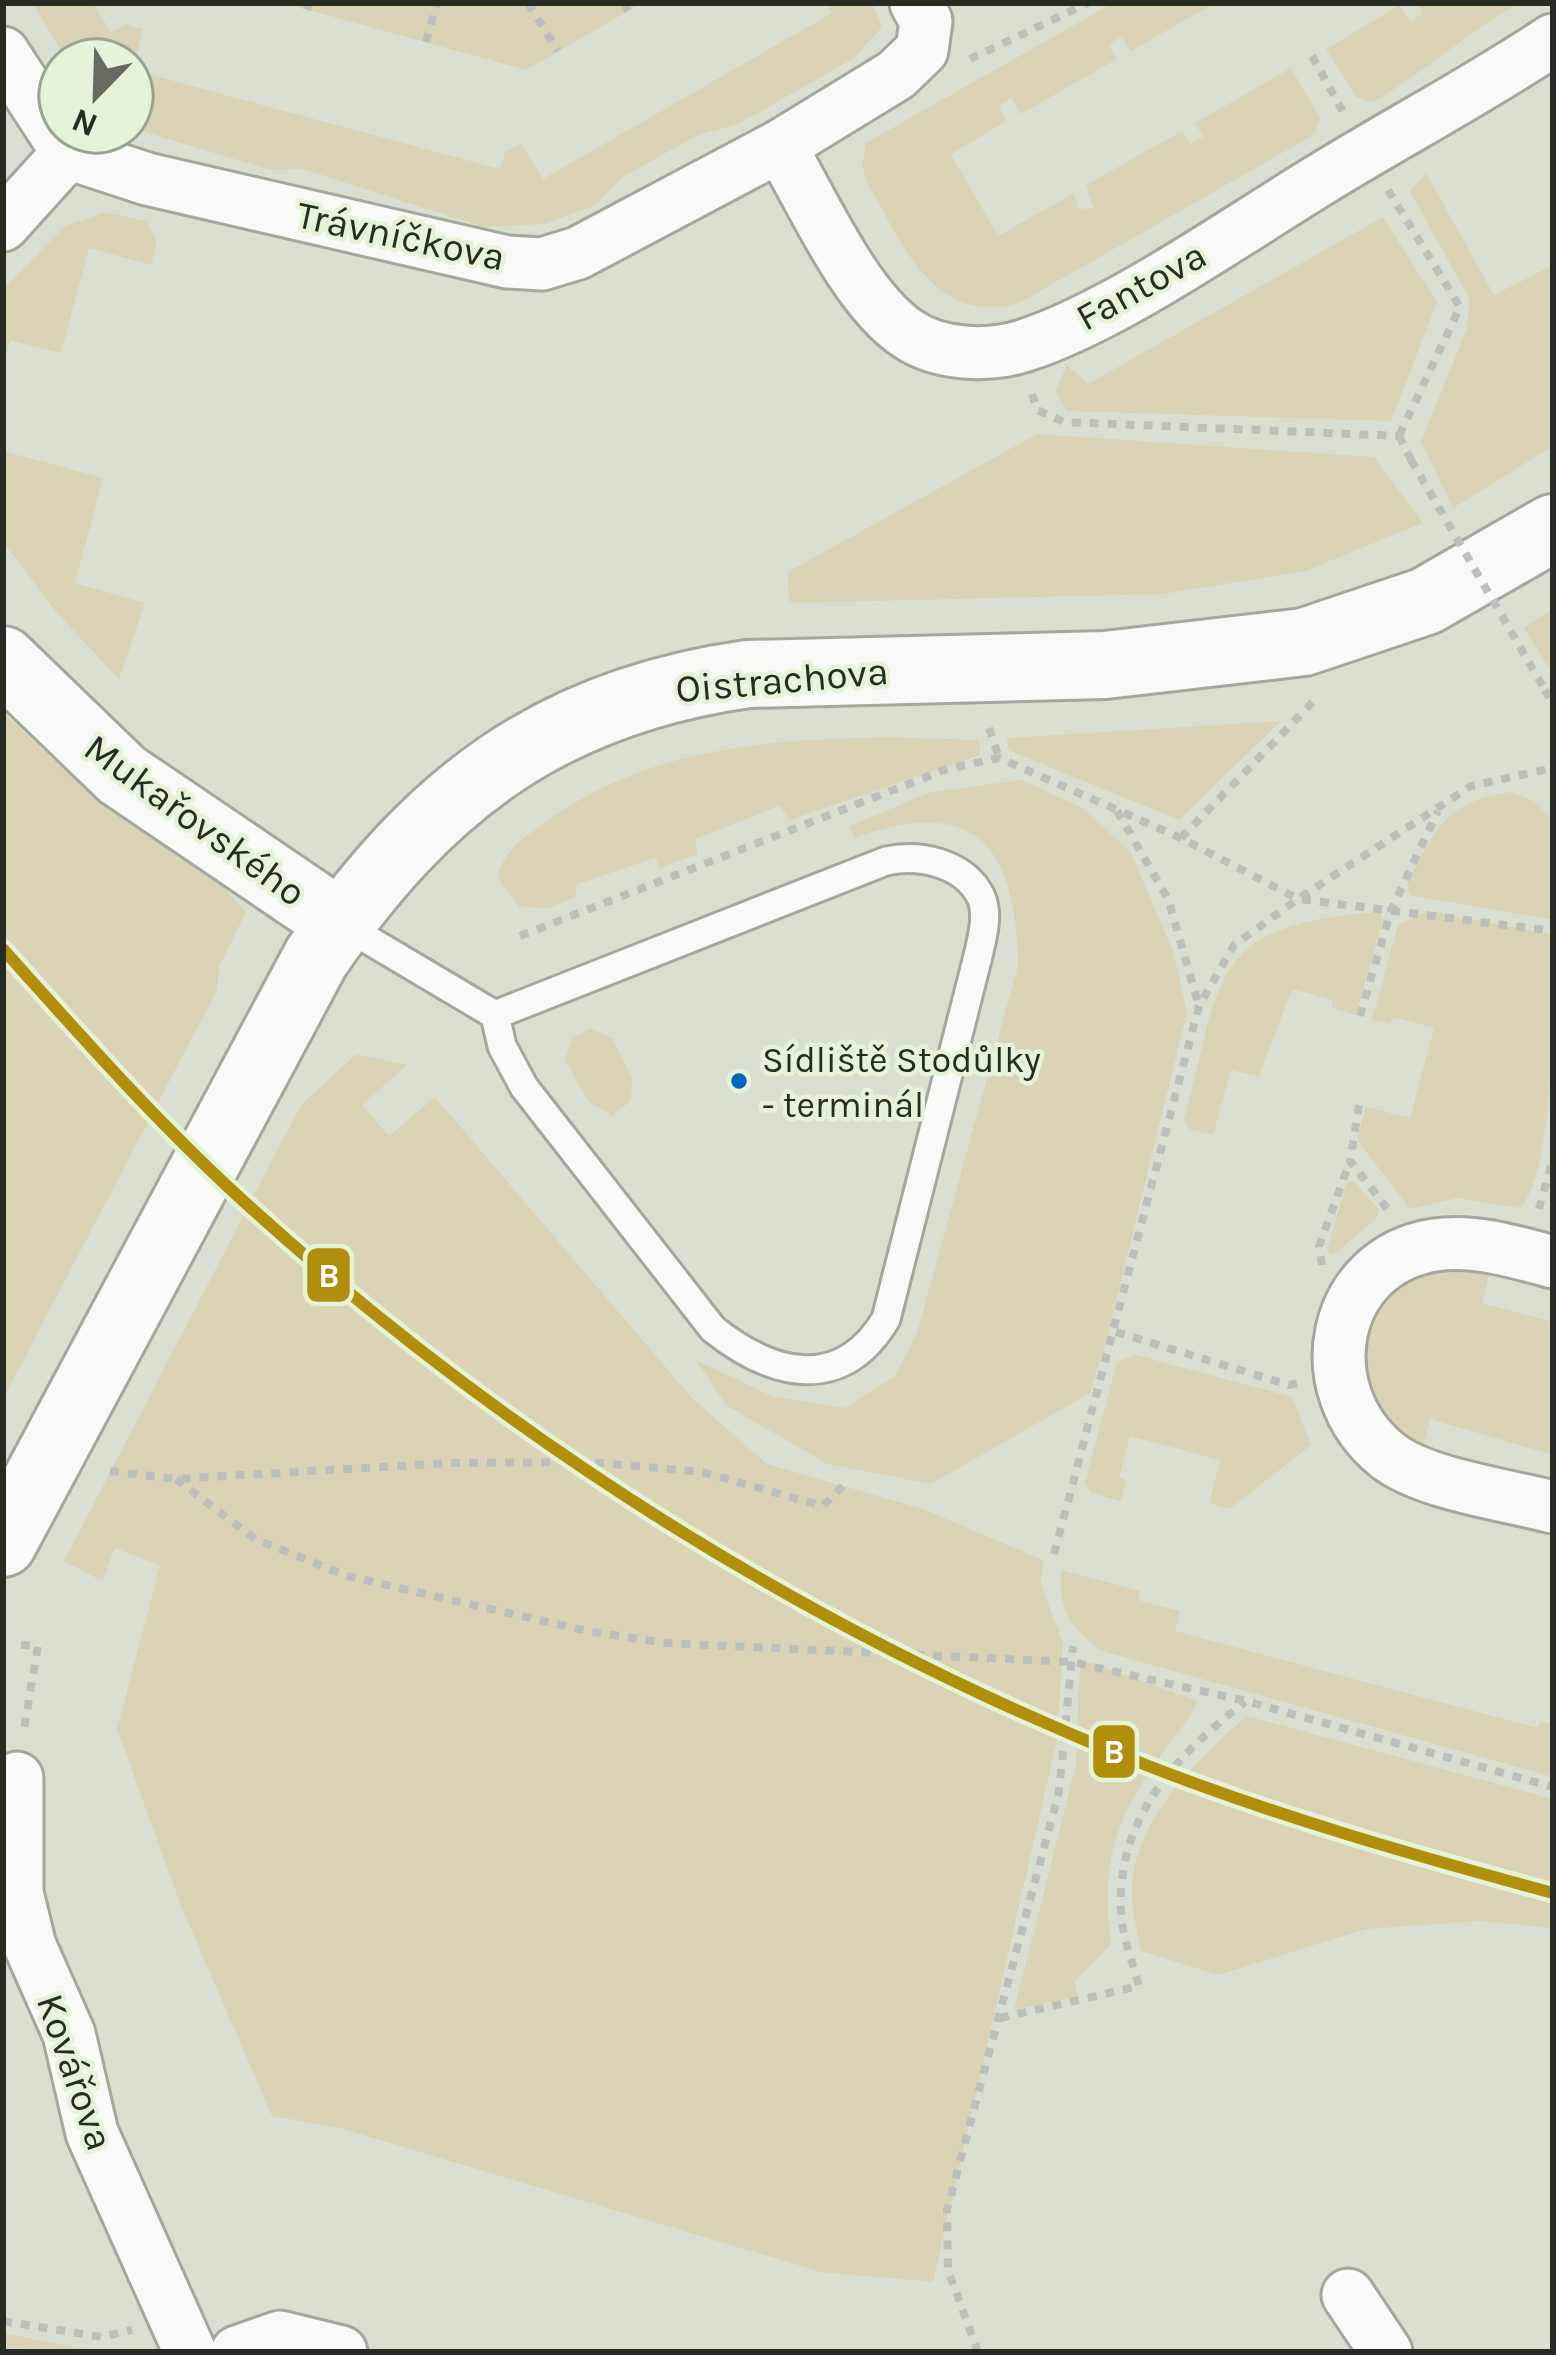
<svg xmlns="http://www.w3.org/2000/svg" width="1556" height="2355" viewBox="0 0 1556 2355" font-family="Karla,sans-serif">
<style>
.green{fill:#dad3b6}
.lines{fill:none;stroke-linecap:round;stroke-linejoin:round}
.lane-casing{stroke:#a3a89d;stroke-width:33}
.street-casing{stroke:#a3a89d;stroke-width:57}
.secondary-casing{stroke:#a3a89d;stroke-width:72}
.path{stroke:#bcc0ba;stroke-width:8;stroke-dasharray:9 9;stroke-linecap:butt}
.lane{stroke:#f9faf8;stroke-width:27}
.street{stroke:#f9faf8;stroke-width:51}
.secondary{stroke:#f9faf8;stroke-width:66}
.path-bridge{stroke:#bcc0ba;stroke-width:8;stroke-dasharray:9 9;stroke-linecap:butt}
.metro-1-casing{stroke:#e5f3d9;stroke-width:21}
.metro-1{stroke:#b18f0c;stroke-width:12}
.bus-dot{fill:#0065bd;stroke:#e5f3d9;stroke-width:4.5}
.labels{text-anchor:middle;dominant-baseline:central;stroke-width:9;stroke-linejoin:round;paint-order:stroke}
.bus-label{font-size:36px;fill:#272c22;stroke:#e5f3d9;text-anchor:start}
.street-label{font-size:39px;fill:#272c22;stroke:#e5f3d9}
.line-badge{stroke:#e5f3d9;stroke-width:4.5}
.badge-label{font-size:33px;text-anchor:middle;font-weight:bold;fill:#fff}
</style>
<rect width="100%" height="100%" fill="#d9e0d2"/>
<g class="green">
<path d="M33,3H93L111,32L126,24L143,29L133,70L500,169L505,152L522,144L543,179L832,13L828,3H872L882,27L853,59L738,124L698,135L621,178L596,205L544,224L483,227L303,169L270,170L132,128V60H66Z"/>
<path d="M283,3H642L526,70Z"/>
<path d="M1113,3H1215L1131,51L1121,37L1109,45L1117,59L1021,114L1011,98L999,106L1007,121L951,154L998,236L1074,193L1078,209L1093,208L1086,185L1182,131L1190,144L1203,137L1195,123L1291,68L1320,117L1315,134L1019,303C933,327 902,243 867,182L862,166L866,143Z"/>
<path d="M1417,3H1518C1466,34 1425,72 1373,102L1356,97L1326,49L1400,5L1410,21L1423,14Z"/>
<path d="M1426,173L1494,295L1553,265V446L1453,508L1421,442L1466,331L1470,300L1410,191Z"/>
<path d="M105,212L147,221L157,242L151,265L89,248L61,353L10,340L3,366V289L65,226Z"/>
<path d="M1383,217L1437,302L1391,421L1066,411L1056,390L1067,365L1088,384Z"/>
<path d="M1037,434L1374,457L1423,523L1305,571L1163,594L789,603L788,572Z"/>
<path d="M3,451L103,478L75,583L145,603L119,679L58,614L3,542Z"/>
<path d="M1553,608V674L1524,628Z"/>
<path d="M3,713L108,809L224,888L246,912L219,967L217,990L3,1399Z"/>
<path d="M1281,721L1179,820L1008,750L1007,738Z"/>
<path d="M887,737L979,740L980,755L790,820L779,806L695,839L698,854L660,868L655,858L575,885L577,896L549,908L519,907L497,877C506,846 526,837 551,818C652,747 768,740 887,737Z"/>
<path d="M1021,780L1085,809L1131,853L1173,951L1187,1012L1105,1346L1090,1393L931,1484L827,1464L726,1405L696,1360L772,1396L845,1408L895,1376L917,1333L1018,966C1017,850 977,793 855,838L849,826L931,792Z"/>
<path d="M1511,792L1534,801L1553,820V920L1410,895L1407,884C1436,829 1445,801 1511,792Z"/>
<path d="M1427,911L1553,935C1553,996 1556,1171 1520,1208L1458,1198L1410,1209L1357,1140L1366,1107L1410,1118L1434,1028L1393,1017L1390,1024L1372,1020L1398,925Z"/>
<path d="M1379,912L1383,919L1356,1015L1332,1008L1333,1000L1292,989L1259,1077L1231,1070L1213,1135L1189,1129L1184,1120C1222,976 1208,924 1379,912Z"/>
<path d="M591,1029L612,1038L632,1078L631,1101L612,1115L589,1102L565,1060L573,1037Z"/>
<path d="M356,1054L407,1065L362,1105L389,1136L435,1097L692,1398L767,1464L923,1509L1043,1560L1041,1584L1063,1643L1057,1740L933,2282L821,2272L340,2128L272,2116L181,1906L117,1729L160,1566L115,1548L102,1581L64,1561L301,1105Z"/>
<path d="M1353,1181L1379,1210L1376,1219L1333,1255L1327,1251L1346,1184Z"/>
<path d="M1450,1263L1491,1267L1482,1303L1553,1322V1455L1430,1419L1421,1454L1387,1434L1357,1361C1377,1304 1387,1279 1450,1263Z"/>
<path d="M1136,1355L1292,1397L1311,1445L1230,1509L1209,1503L1220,1460L1130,1436L1119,1477L1126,1480L1121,1501L1091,1493L1085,1483L1117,1362Z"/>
<path d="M1062,1570L1140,1591L1138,1600L1180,1611L1175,1631L1537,1728L1541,1721L1553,1725V1777L1102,1651C1071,1629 1057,1609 1062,1570Z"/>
<path d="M1080,1659L1198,1701C1185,1728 1167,1745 1151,1769C1110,1831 1102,1873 1111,1944L1075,1981L1078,1996L1014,2010L1076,1765Z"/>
<path d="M1247,1716L1553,1799V1928L1480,1921L1366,1929L1218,1975L1141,1951C1138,1933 1132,1913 1132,1895C1130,1824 1197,1758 1247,1716Z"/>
<path d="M3,2333L100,2352L3,2348Z"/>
</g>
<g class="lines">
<g class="lane-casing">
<path id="lane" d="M340,923L495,1015L502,1046L524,1087L713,1329C772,1376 841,1394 886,1319L978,956C982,938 989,915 981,897C964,862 918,854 886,861L495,1015"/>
</g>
<g class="street-casing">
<g id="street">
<path d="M3,53L68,153L147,179L507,262L542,264L578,253L780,146L896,75L922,50L926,21L916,3"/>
<path d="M780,146C812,200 855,299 908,334C939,355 988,357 1023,346C1111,318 1229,236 1310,186C1390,136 1475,92 1553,40"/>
<path d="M3,225L68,153"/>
<path d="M1553,1262C1517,1252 1473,1239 1435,1245C1330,1261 1307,1390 1387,1455C1423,1484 1507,1495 1553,1507"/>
<path d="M17,1778V1893L30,1946L69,2034L92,2133L190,2352"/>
<path d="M1348,2295L1386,2352"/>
<path d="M237,2352L280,2337L341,2352"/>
</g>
</g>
<g class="secondary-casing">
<g id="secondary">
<path d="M3,660L122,775L340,923"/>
<path d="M3,1543L316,958C428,795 549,702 748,674L1105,665L1304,642L1426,601L1553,528"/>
</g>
</g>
<g class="path">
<path d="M528,3L558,51"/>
<path d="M624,3L628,11"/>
<path d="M307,10L309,3"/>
<path d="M426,42L437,3"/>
<path d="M1312,56L1344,114"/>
<path d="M970,59L1088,3"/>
<path d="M1388,190L1460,307L1399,436"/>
<path d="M1032,394L1037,410L1064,422L1399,436"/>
<path d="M1399,436L1411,460"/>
<path d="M1545,690L1553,704"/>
<path d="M989,728L999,758"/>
<path d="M1117,811L1168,899L1199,1006"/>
<path d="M1181,838L1313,702"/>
<path d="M520,936L947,769L999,758L1181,838L1298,899L1471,786L1553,768"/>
<path d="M1360,1016L1391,910L1438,811"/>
<path d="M1359,1105L1350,1161L1389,1211"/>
<path d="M1539,1209L1553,1158"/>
<path d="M1322,1265L1319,1246L1350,1161"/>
<path d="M1116,1332L1289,1385L1299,1383"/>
<path d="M110,1471L176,1479L451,1463L589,1462L702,1472L823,1506L845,1484"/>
<path d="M176,1479L255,1539L347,1576L587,1631L666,1643L1072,1662L1246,1701L1553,1787"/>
<path d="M1054,1554L1199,1006L1234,945L1298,899L1553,931"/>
<path d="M21,1645L38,1646L23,1735"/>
<path d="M1000,2018L1139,1986C1133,1963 1122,1936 1121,1912C1116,1819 1176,1755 1245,1702"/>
<path d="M3,2321L102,2337L132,2330"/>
<path d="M978,2352L948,2270L947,2210L1059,1792L1073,1646"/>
</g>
<use href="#lane" class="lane"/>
<use href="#street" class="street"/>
<use href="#secondary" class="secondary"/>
<path class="path-bridge" d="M1411,460L1545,690"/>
<g class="metro-1-casing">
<path id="metro-1" d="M3,949C79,1034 155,1120 239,1197C505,1440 812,1633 1146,1765C1279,1817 1416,1856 1553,1893"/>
</g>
<use href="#metro-1" class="metro-1"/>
</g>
<circle class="bus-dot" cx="739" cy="1081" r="10"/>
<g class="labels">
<g class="bus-label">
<text x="762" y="1060">Sídliště Stodůlky<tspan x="762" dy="45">- terminál</tspan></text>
</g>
<g class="street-label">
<text transform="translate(401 236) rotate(12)">Trávníčkova</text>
<text transform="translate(1141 286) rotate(-29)">Fantova</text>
<text transform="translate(782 680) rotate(-5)">Oistrachova</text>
<text transform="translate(195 820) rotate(36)">Mukařovského</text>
<text transform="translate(75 2072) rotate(71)">Kovářova</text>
</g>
</g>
<g class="line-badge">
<rect x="305" y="1246" width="47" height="58" rx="12" fill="#b18f0c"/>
<rect x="1091" y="1723" width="46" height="57" rx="12" fill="#b18f0c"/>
</g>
<g class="badge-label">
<text x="329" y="1287">B</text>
<text x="1114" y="1763">B</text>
</g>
<rect width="1556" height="2355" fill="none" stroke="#272c22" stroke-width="12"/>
<g transform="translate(96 96) rotate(203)"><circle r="57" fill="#e5f3d9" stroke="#99a390" stroke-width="3"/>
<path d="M0-9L21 45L0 30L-21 45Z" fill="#656b60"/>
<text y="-18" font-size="33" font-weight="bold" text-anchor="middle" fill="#272c22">N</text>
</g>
</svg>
